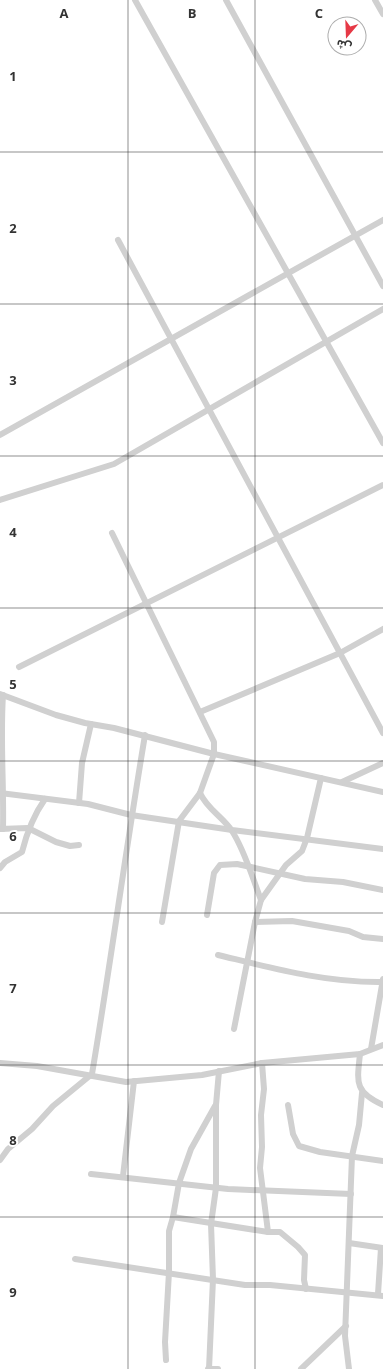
<svg xmlns="http://www.w3.org/2000/svg" width="383" height="1369" viewBox="0 0 383 1369" font-family="'Open Sans','Noto Sans Arabic',sans-serif">
<style>
.lines{fill:none;stroke-linecap:round;stroke-linejoin:round}
.minor{stroke:#d0d0d0;stroke-width:6}
.grid{fill:none;stroke:#333;stroke-width:1;stroke-opacity:0.55}
.grid-label{font-size:13px;text-anchor:middle;font-weight:bold;fill:#333;stroke:#fff;stroke-width:4;stroke-linejoin:round;paint-order:stroke}
</style>
<rect width="100%" height="100%" fill="#fff"/>
<g class="lines">
<g class="minor">
<path d="M135,0L383,443"/>
<path d="M226,0L383,286"/>
<path d="M375,0L383,14"/>
<path d="M118,240L383,733"/>
<path d="M0,435L383,220"/>
<path d="M0,500L114,464L383,309"/>
<path d="M112,533L214,742V754L200,793L179,821L162,922"/>
<path d="M19,667L383,485"/>
<path d="M0,694L56,715L85,723L114,728L214,754L383,792"/>
<path d="M200,712L340,653L383,629"/>
<path d="M342,782L383,763"/>
<path d="M0,793L88,804L131,815L232,830L383,849"/>
<path d="M200,793C207,809 223,817 232,831C245,851 252,877 261,900"/>
<path d="M79,803L82,763L91,724"/>
<path d="M0,829L28,828L56,842L70,846L79,845"/>
<path d="M3,829C4,784 0,740 3,695"/>
<path d="M0,868L5,862L22,852C27,832 33,816 45,799"/>
<path d="M207,915L214,873L220,865L237,864L305,879L343,882L383,890"/>
<path d="M255,922L292,921L349,931L363,937L383,939"/>
<path d="M218,955C272,968 326,983 383,982"/>
<path d="M234,1029L255,922L261,900L286,865L302,851L307,838L321,778"/>
<path d="M371,1049L383,979"/>
<path d="M360,1054C357,1082 354,1092 383,1105"/>
<path d="M0,1063L37,1066L126,1082L202,1075L262,1063L360,1054L383,1045"/>
<path d="M262,1063L264,1089L261,1115L262,1147L260,1168L268,1232"/>
<path d="M288,1105L293,1134L299,1146L320,1152L383,1161"/>
<path d="M0,1160L8,1149L32,1129L53,1106L92,1074C111,961 126,848 145,735"/>
<path d="M91,1174L228,1189L351,1194"/>
<path d="M123,1176L134,1081"/>
<path d="M173,1217L268,1232H280L298,1247L305,1255L304,1280L306,1289"/>
<path d="M349,1243L383,1248"/>
<path d="M75,1259L245,1285H270L383,1296"/>
<path d="M378,1294L381,1248"/>
<path d="M166,1360L165,1342L169,1272V1231L173,1217L179,1183L191,1149L215,1106"/>
<path d="M208,1369H218"/>
<path d="M209,1369L213,1279L211,1224L216,1188V1105L219,1071"/>
<path d="M301,1369L346,1326"/>
<path d="M349,1369L345,1336L352,1156L359,1125L362,1093"/>
</g>
</g>
<path class="grid" d="M128,0V1369M255,0V1369M0,152H383M0,304H383M0,456H383M0,608H383M0,761H383M0,913H383M0,1065H383M0,1217H383"/>
<g class="grid-label">
<text x="64" y="18">A</text>
<text x="192" y="18">B</text>
<text x="319" y="18">C</text>
<text x="13" y="81">1</text>
<text x="13" y="233">2</text>
<text x="13" y="385">3</text>
<text x="13" y="537">4</text>
<text x="13" y="689">5</text>
<text x="13" y="841">6</text>
<text x="13" y="993">7</text>
<text x="13" y="1145">8</text>
<text x="13" y="1297">9</text>
</g>
<g transform="translate(347 36) rotate(199)"><circle r="19" fill="#ffffff" stroke="#adadad"/>
<path d="M0-3L7 15L0 10L-7 15Z" fill="#e63946"/>
<text y="-6" font-size="11" font-weight="bold" text-anchor="middle" fill="#333333">ش</text>
</g>
</svg>
